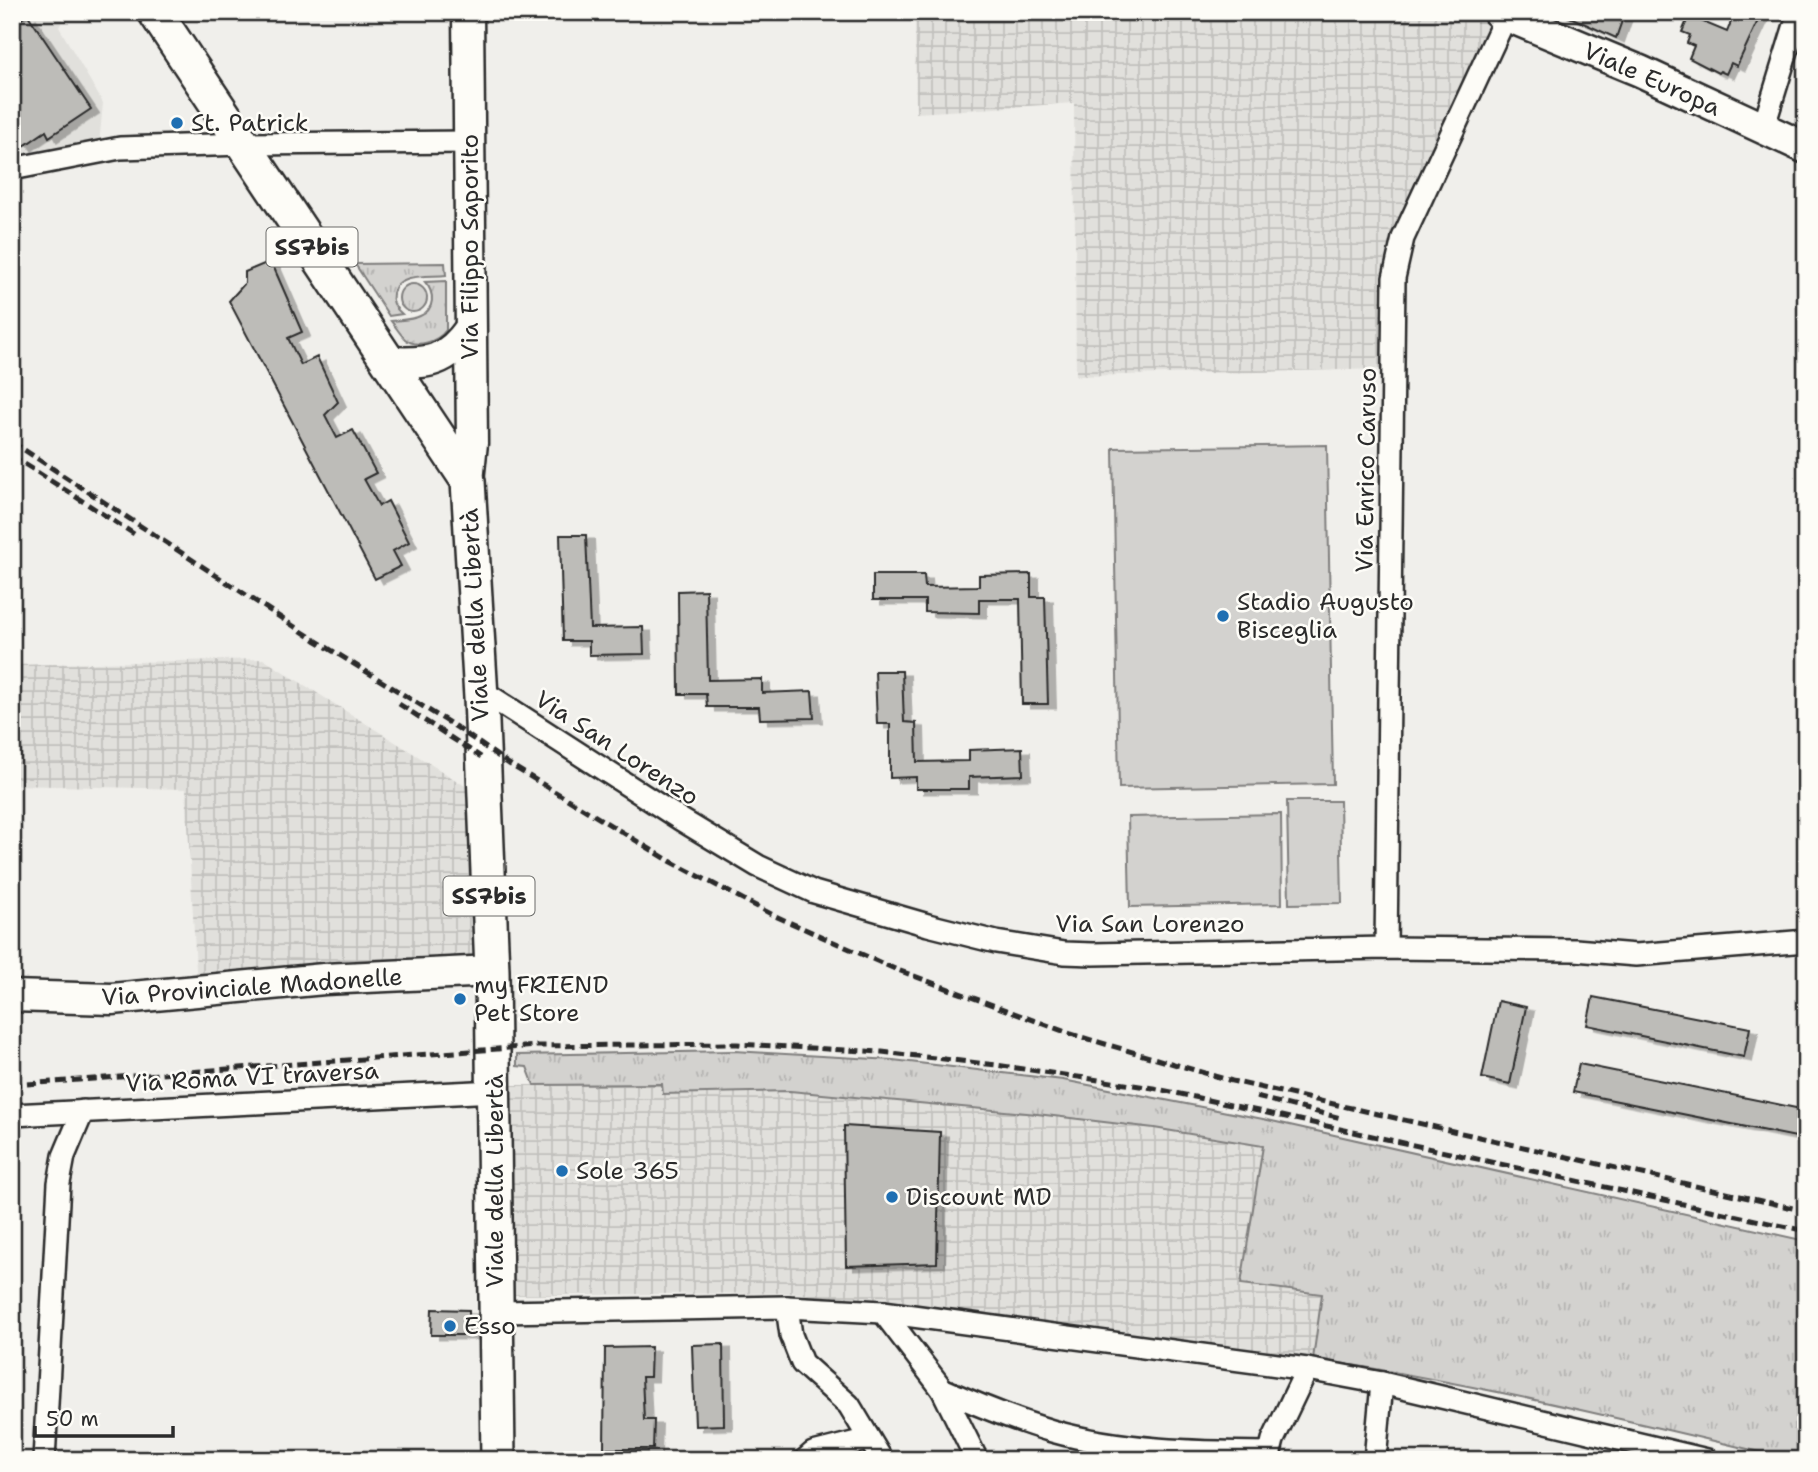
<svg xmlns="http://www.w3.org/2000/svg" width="1818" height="1472" viewBox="0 0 1818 1472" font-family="'Shantell Sans',sans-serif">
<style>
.built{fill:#e1e0dc}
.industrial{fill:url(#industrial-grid)}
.grass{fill:url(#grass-tufts);stroke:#7f7e7d;stroke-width:2}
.pitch{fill:#d3d2cf;stroke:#7f7e7d;stroke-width:2}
.building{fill:#bdbcb8;stroke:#2b2b2b;stroke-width:2;filter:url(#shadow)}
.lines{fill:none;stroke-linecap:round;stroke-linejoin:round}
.street-casing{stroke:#2b2b2b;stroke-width:26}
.secondary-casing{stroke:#2b2b2b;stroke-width:35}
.primary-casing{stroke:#2b2b2b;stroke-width:38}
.street{stroke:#fdfcf7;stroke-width:21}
.secondary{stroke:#fdfcf7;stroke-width:30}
.primary{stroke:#fdfcf7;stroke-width:33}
.rail{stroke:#2b2b2b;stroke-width:5;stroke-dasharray:10 5;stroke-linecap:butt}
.poi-dot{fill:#1f6fb2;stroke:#fdfcf7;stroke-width:2.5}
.labels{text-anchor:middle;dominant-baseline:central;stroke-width:5;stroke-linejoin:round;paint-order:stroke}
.shield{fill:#fdfcf7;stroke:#6a6a68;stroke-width:2}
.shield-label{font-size:23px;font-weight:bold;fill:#2b2b2b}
.street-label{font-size:24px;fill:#2b2b2b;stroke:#fdfcf7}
.poi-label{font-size:24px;fill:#2b2b2b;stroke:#fdfcf7;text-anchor:start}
</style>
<defs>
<pattern id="industrial-grid" width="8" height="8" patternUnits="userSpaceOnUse" patternTransform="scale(1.75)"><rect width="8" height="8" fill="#e1e0dc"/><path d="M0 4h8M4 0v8" fill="none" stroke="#c1c0bd"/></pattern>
<pattern id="grass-tufts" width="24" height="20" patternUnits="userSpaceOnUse" patternTransform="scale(1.75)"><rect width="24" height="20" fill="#d3d2cf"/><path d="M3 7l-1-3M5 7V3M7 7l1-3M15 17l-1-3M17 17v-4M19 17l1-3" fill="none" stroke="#b5b4b2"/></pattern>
<filter id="shadow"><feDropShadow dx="8" dy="4.5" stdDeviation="0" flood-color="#0004"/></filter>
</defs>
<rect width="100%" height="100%" fill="#f0efeb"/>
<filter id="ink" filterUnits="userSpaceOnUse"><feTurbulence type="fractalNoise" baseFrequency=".0143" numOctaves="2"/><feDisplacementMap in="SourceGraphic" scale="14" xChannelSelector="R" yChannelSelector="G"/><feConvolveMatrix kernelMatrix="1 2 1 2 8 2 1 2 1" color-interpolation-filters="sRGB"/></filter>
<g filter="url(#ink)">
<path class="built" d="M12,12H67L59,27L103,103L99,145L12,162Z"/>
<g class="industrial">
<path d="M915,12H1476L1493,20L1395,233L1386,369L1076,376L1074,103L916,113Z"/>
<path d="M263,659L478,794L485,966L197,987L186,789L12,785V665Z"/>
<path d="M504,1085H794L1154,1128L1263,1146L1241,1284L1322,1294L1313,1359L1122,1334L837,1301L798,1293L505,1295Z"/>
</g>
<g class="grass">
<path d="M445,263L446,275C429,277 398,272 393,293C391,302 396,309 402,314L389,316L355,264Z"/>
<path d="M446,281V330C438,341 417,349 405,339C400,334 396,327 391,321C400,320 412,320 420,316C435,310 435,293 425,282Z"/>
<circle cx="413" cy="298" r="14"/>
<path d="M734,1051L893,1060L1063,1080L1263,1119L1806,1241V1460H1794C1635,1422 1476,1383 1313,1359L1322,1294L1241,1284L1263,1146L1154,1128L1037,1114L790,1091L663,1094L662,1084L534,1085L527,1067L517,1066V1055Z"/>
</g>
<g class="pitch">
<path d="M1327,445L1333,784L1119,788L1113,448Z"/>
<path d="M1287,801H1340L1342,903L1289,904Z"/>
<path d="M1281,814L1282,904L1130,907L1128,817Z"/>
</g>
<g class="building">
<path d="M1559,12H1625L1616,38Z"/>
<path d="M1735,12H1762L1737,66L1731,63L1726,74L1720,71L1718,73L1689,58L1694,46L1687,43L1690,35L1682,32L1689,16L1727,32Z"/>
<path d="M28,15L91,109L49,137L46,131L24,146L12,128V25Z"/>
<path d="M271,261L302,332L288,338L301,365L317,357L338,402L325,415L337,438L353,430L376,473L364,479L379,506L388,501L409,542L393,551L401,566L375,579L229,301L245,283V272Z"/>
<path d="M560,535H586L590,628L643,627L644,654L589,655V641H563Z"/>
<path d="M1031,574V597H1045L1048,704H1022L1020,599H979V613L925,612V600H873V575H924L925,587L979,586V575Z"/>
<path d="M706,590L708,680L762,679V693L812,691L814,718L760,719L759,707H707L706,694H679L678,591Z"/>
<path d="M875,671H902L904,722L916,723L917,762L969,761V750L1022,748L1023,775L969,777V789H916V777L890,778V724H877Z"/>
<path d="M1593,997L1750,1028L1744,1057L1587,1025Z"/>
<path d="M1498,1001L1526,1007L1510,1084L1482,1078Z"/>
<path d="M1579,1064L1806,1110V1139L1573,1092Z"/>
<path d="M844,1126L940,1132L937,1263L846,1266Z"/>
<path d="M432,1309L469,1310V1335H431Z"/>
<path d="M723,1344L724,1425L695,1426L692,1345Z"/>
<path d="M651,1347L650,1377H642L644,1420H654L653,1449H604L605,1348Z"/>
</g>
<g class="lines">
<g class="street-casing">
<g id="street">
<path d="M1763,129L1799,12"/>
<path d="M12,169L120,148L243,144L469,142"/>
<path d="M481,697L493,698L680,819L758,866L814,892L928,925L996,942L1064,953L1093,954L1386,948L1575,950L1636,955L1806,941"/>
<path d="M1386,948L1394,278L1403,238L1506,16"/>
<path d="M12,1115L495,1091"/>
<path d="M787,1307L791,1335L802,1363L849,1405L882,1460"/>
<path d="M495,1312L787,1307L883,1312L1307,1369L1382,1383L1707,1460"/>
<path d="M883,1312L942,1389L977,1460"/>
<path d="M942,1389C978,1405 1014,1420 1052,1431C1122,1451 1197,1452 1270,1453"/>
<path d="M44,1460L59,1183L64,1156L83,1111"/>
<path d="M805,1460L813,1453L869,1439"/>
<path d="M1268,1460L1273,1440L1307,1369"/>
<path d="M1375,1460L1382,1383"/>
</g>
</g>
<g class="secondary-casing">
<g id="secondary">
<path d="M1498,12L1640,71L1806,148"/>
<path d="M389,362C428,364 446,363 470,329"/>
<path d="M468,481L472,443L468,12"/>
<path d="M12,996L112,999L324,979L492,971"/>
</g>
</g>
<g class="primary-casing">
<path id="primary" d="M155,12L468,481L481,697L492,971L498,1460"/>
</g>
<use href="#street" class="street"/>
<use href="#secondary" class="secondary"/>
<use href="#primary" class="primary"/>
<g class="rail">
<path d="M12,442L315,640L456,727L509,764L670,861L773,915L895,969L1071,1034L1232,1081L1806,1211"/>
<path d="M12,456L134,534"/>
<path d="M399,704L481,757"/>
<path d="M12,1085L537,1046L737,1044L882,1052L996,1065L1153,1088L1806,1231"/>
<path d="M1256,1097L1341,1118"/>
</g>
</g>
</g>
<g class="poi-dot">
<circle cx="177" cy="123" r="7"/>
<circle cx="1223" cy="616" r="7"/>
<circle cx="460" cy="999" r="7"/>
<circle cx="562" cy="1171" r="7"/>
<circle cx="892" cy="1197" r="7"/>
<circle cx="450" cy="1326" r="7"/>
</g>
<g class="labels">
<g class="shield">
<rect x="266.5" y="227.5" width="91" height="39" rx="5"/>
<rect x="443.5" y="876.5" width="91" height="39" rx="5"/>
</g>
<g class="shield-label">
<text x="312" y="247">SS7bis</text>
<text x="489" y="896">SS7bis</text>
</g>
<g class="street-label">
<text transform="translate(1652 79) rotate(24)">Viale Europa</text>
<text transform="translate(470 247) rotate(-90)">Via Filippo Saporito</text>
<text transform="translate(1366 470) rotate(-89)">Via Enrico Caruso</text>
<text transform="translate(475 615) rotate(-93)">Viale della Libertà</text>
<text transform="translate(617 748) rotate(33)">Via San Lorenzo</text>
<text x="1150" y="924">Via San Lorenzo</text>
<text transform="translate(252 987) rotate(-4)">Via Provinciale Madonelle</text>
<text transform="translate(252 1077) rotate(-3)">Via Roma VI traversa</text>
<text transform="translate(495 1181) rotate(-90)">Viale della Libertà</text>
</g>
<g class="poi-label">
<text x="191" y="123">St. Patrick</text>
<text x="1237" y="602">Stadio Augusto<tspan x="1237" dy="28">Bisceglia</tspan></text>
<text x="474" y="985">my FRIEND<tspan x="474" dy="28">Pet Store</tspan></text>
<text x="576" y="1171">Sole 365</text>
<text x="906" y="1197">Discount MD</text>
<text x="464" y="1326">Esso</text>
</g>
</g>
<rect width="1818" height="1472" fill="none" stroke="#fdfcf7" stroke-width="42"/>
<rect x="21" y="21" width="1776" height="1430" fill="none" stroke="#2b2b2b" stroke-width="2.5" filter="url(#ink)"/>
<path d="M35 1426v10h138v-10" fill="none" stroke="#2b2b2b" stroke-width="3.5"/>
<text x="46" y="1426" font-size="21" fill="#2b2b2b" stroke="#fdfcf7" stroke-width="5" paint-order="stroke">50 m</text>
</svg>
